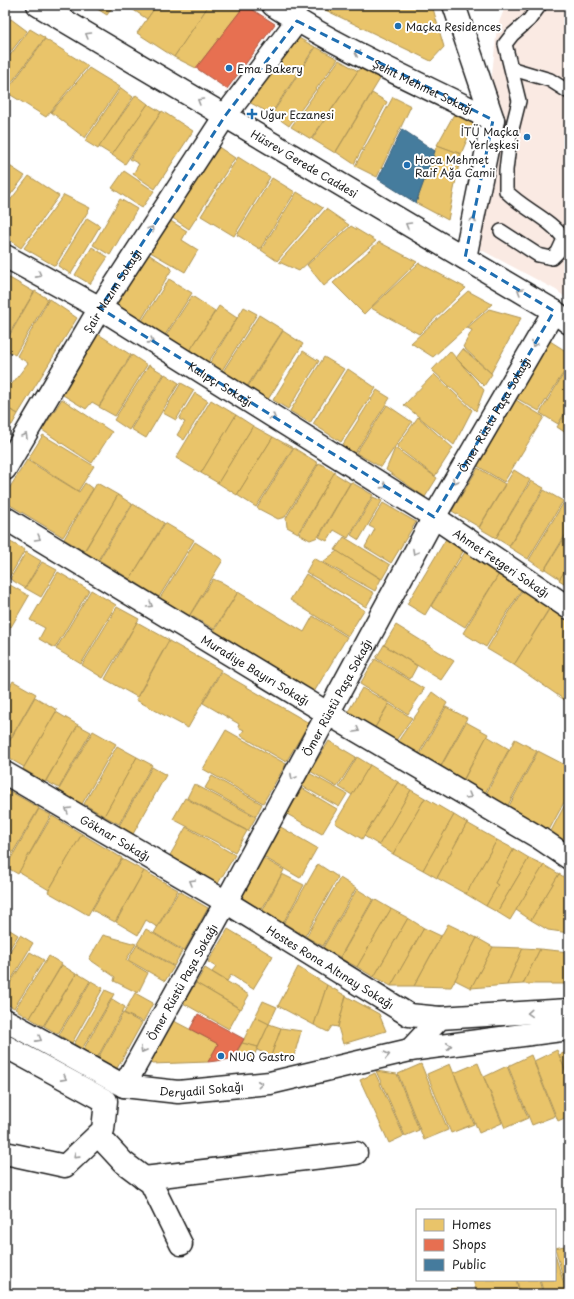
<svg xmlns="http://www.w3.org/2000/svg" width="574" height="1299" viewBox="0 0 574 1299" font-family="'Playpen Sans',sans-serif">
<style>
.built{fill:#faeae3}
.homes{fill:#e9c46a;stroke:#ac9253}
.shops{fill:#e76f51;stroke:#aa5641}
.public{fill:#457b9d;stroke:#395e76}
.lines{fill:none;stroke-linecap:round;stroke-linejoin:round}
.service-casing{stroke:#1c1c1c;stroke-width:16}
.minor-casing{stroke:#1c1c1c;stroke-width:25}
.tertiary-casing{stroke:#1c1c1c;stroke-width:25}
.service{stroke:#fff;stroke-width:13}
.minor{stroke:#fff;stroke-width:22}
.tertiary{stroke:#fff;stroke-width:22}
.oneway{stroke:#999}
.marked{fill:none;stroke:#1f6fb2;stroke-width:3;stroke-dasharray:8 5;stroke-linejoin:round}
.poi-dot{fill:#1f6fb2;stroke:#fff;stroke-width:1.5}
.labels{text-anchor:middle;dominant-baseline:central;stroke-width:4;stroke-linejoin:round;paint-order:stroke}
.poi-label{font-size:11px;fill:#1c1c1c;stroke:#fff;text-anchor:start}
.street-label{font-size:11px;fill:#1c1c1c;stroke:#fff}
</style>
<rect width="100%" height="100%" fill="#fff"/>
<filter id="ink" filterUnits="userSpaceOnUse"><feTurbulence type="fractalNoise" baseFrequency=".025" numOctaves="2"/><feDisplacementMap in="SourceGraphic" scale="8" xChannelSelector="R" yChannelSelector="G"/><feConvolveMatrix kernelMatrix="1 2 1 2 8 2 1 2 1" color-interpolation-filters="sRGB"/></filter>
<g filter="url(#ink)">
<path class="built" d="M506,5H569V300L556,290L474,246L497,27Z"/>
<g class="homes">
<path d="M91,5H114L107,15Z"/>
<path d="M126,5H157L147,19Z"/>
<path d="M157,5H209L174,57L137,33Z"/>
<path d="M209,5H245L196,68L174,57Z"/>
<path d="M315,5H432L444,47L431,61Z"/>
<path d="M5,14L10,18L5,25Z"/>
<path d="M11,19L27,31L5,59V27Z"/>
<path d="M30,29L45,38L5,91V62Z"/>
<path d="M297,37L315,47L271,114L247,101Z"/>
<path d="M45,39L88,66L46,117L6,92Z"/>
<path d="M316,47L338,59L289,126L272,114Z"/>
<path d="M339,60L358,71L311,139L291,127Z"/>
<path d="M362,65L383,74L335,153L312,139Z"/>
<path d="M89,68L120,87L85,138L51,112Z"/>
<path d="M121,88L133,97L98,149L85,141Z"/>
<path d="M372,93L387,102L354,164L336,152Z"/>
<path d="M136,95L148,104L112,155L99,147Z"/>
<path d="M393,97L411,106L377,177L355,166Z"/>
<path d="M148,104L161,112L125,164L112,155Z"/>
<path d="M458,107L477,116L461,154L437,145Z"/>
<path d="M162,111L193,131L155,189L133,174L139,164L130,159Z"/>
<path d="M214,144L235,158L189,229L168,215Z"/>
<path d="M437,145L461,154L448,220L416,203Z"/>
<path d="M238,157L270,177L234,236L201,216Z"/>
<path d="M5,163L25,176L5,202Z"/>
<path d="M124,171L154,191L142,208L112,188Z"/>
<path d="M29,176L59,196L21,248L5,237V207Z"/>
<path d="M272,178L295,192L260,249L237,235Z"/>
<path d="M297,192L323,208L277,261L261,250Z"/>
<path d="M64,195L90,208L55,266L24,248Z"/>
<path d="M120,199L137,209L110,255L93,245Z"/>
<path d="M326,209L349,225L299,271L279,262Z"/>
<path d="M164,217L187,231L182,240L198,250L185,272L145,249Z"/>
<path d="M87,218L100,226L71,274L58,266Z"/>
<path d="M351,226L376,241L324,286L307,265Z"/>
<path d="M379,242L417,262L364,314L333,283Z"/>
<path d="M92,247L108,257L90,284L75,275Z"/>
<path d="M145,252L172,269L141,320L114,303Z"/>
<path d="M419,263L466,288L419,334L371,308Z"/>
<path d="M6,276L34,292L5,341V278Z"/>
<path d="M169,279L192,293L165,335L142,321Z"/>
<path d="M35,291L48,299L15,355L5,349V343Z"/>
<path d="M468,291L492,304L433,357L411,343Z"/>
<path d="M192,296L215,311L189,352L165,337Z"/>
<path d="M49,299L77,318L18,414L5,407V383L12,384L28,363L17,356Z"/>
<path d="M219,306L237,318L207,364L189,352Z"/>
<path d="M244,307L257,314L221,372L209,364Z"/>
<path d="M489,309L521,318L491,373L463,347L472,330L467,328Z"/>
<path d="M259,315L283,330L246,388L222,373Z"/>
<path d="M283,331L303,344L267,401L247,388Z"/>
<path d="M98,334L131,355L99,406L92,402L86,409L63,395Z"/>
<path d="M550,341L569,353V364L539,411L516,398Z"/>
<path d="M463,349L492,374L484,386L456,358Z"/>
<path d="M303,351L319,361L288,409L273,400Z"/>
<path d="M450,351L484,390L476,411L432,370Z"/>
<path d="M132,355L147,365L115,416L99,407Z"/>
<path d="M324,357L344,369L310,423L290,411Z"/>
<path d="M149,365L164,374L129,430L114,420Z"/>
<path d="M569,365V406L558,424L540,413Z"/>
<path d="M348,369L376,388L341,442L313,424Z"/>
<path d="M165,374L179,383L146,438L131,429Z"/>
<path d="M434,374L472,410L454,445L404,405Z"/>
<path d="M181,383L194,390L176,420L163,413Z"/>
<path d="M377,390L390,398L354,454L342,446Z"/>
<path d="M195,393L208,401L184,440L177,435L185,422L179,419Z"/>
<path d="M62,399L112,432L92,463L42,430Z"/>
<path d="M211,400L236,415L201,473L176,458Z"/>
<path d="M516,400L544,417L504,482L476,465Z"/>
<path d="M387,405L412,422L381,467L356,453Z"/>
<path d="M5,407L18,414L12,425L5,422Z"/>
<path d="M569,408V435L557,427Z"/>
<path d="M236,415L253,426L218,483L201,473Z"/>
<path d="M418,417L453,448L435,476L397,447Z"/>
<path d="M5,422L11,425L5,436Z"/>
<path d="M253,426L273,437L237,495L218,483Z"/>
<path d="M43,435L94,466L78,491L28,459Z"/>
<path d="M273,437L293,448L256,507L237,495Z"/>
<path d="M294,448L318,463L285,517L278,519L257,508Z"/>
<path d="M395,448L437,478L425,497L386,470Z"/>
<path d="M27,460L79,492L85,483L93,489L63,537L5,502V495Z"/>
<path d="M319,463L335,472L298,533L287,527L286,518Z"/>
<path d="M478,468L505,484L479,527L452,511Z"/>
<path d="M514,470L530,480L496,538L479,528Z"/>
<path d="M334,473L350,483L318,537L310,540L299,534Z"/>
<path d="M531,481L544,488L509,546L496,538Z"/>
<path d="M351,482L373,495L348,538L334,530L327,541L319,537Z"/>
<path d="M97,483L118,495L84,551L64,539Z"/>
<path d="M544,490L563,501L528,559L509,547Z"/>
<path d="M118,495L132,504L98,560L84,552Z"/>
<path d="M373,497L382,501L359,540L351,535Z"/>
<path d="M564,502L569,506V529L544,570L529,560Z"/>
<path d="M383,503L416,522L391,563L365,547L375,529L369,526Z"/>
<path d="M133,504L164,523L130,579L99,560Z"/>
<path d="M165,523L194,540L159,597L130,579Z"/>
<path d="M569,531V563L560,579L545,569Z"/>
<path d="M344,537L390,565L382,579L335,550Z"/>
<path d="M5,539L25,550L7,581L5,580Z"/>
<path d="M446,539L464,550L425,615L407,604Z"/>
<path d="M195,542L223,560L189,616L160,598Z"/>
<path d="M337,551L381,579L375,591L323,562Z"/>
<path d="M26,552L41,561L25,588L10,579Z"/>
<path d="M465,552L499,574L465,627L431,606Z"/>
<path d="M314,558L374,593L366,607L306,572Z"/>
<path d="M42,562L57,570L41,597L25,588Z"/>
<path d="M569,564V586L559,580Z"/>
<path d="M58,572L89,590L55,648L39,639L45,628L30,620Z"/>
<path d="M306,574L364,610L348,636L290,600Z"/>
<path d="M499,574L522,589L486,647L463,633Z"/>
<path d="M213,579L223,583L238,592L214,629L190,615Z"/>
<path d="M5,582L29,596L11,627L5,623Z"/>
<path d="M91,590L116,605L81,664L56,649Z"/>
<path d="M522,591L550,607L514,665L487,649Z"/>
<path d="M238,592L304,632L313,616L347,637L314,692L214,631Z"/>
<path d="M117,607L139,619L103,678L82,665Z"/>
<path d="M550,608L569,621V703L514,665Z"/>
<path d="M137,622L169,640L137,697L105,679Z"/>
<path d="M5,624L10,628L5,636Z"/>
<path d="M396,625L454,661L441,680L384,645Z"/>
<path d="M169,641L221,670L188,728L136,700Z"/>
<path d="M384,645L417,666L410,679L376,658Z"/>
<path d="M375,659L424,689L408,714L360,684Z"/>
<path d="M221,672L309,723L286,762L240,735L244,730L238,727L239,724L203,703Z"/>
<path d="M13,681L36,694L5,748V695Z"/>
<path d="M362,688L389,703L373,731L346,715Z"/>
<path d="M432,692L447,703L417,757L396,744Z"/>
<path d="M35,697L57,710L24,767L5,756V749Z"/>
<path d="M389,704L412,718L394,743L373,731Z"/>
<path d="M446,707L467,718L439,769L418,758Z"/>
<path d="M56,712L78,725L45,782L23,769Z"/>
<path d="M466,722L488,734L462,782L439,770Z"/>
<path d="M78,725L91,732L59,788L46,781Z"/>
<path d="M226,730L286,764L263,803L203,769Z"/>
<path d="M93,731L116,744L82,804L58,791Z"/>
<path d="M487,736L509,749L484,795L462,783Z"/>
<path d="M515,739L537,751L507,807L485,796Z"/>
<path d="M329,741L356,757L337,787L310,771Z"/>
<path d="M117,746L137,757L104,816L84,804Z"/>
<path d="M538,751L569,767V793L548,832L507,810Z"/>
<path d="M137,757L152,765L119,824L104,816Z"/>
<path d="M357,757L370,765L352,795L339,787Z"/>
<path d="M370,765L398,782L362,839L335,823Z"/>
<path d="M152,767L166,775L133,834L119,826Z"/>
<path d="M309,773L347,794L339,807L302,786Z"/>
<path d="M212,776L262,804L256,816L205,788Z"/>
<path d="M398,782L411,790L379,845L364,836Z"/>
<path d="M194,784L256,817L248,831L187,798Z"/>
<path d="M302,788L337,809L322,834L287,814Z"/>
<path d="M6,789L39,808L6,864L5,791Z"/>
<path d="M411,790L425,798L393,854L379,845Z"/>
<path d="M569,797V842L550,833Z"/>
<path d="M185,798L247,831L235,852L173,819Z"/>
<path d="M425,798L454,815L423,870L393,854Z"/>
<path d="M39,809L51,815L18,874L6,867Z"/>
<path d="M454,815L467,823L437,878L423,870Z"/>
<path d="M52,816L82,834L49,890L19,872Z"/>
<path d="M467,823L497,840L466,894L437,878Z"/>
<path d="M279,826L317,848L300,878L262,856Z"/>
<path d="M186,827L235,855L217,885L169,857Z"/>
<path d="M82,834L122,858L88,915L48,892Z"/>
<path d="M497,840L514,849L495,883L498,885L486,906L466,894Z"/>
<path d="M514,849L529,858L497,912L486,906L498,885L495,883Z"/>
<path d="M261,857L284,870L261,911L238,898Z"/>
<path d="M529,858L544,865L510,920L497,912Z"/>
<path d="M122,859L144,871L115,922L92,910Z"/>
<path d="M318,864L338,877L305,936L284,923Z"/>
<path d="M544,865L559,874L531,920L516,910Z"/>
<path d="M144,871L178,890L157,927L146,920L138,935L116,922Z"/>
<path d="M282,874L304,885L283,923L262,912Z"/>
<path d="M559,874L569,880V933L548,930L531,920Z"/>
<path d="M340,878L356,888L323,946L306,937Z"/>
<path d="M357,889L373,899L340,957L323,948Z"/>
<path d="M179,891L208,908L184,951L154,933Z"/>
<path d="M374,899L391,909L357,967L340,958Z"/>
<path d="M391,909L408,918L374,977L357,967Z"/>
<path d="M408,918L424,928L391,986L374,977Z"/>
<path d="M448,924L477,938L455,980L451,987L414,986Z"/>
<path d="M5,927L18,935L5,956Z"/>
<path d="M424,928L441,936L414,986H391Z"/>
<path d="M146,929L182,951L174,966L137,944Z"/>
<path d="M228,929L273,956L253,989L231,975L227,981L212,972L216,967L208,962Z"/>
<path d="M20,935L33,943L5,990V959Z"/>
<path d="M103,935L136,944L126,960L148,973L138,993L114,981L115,977L89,959Z"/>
<path d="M477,938L493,947L471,988L455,980Z"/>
<path d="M137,945L174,967L165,981L128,960Z"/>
<path d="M493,947L523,948L507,985L471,988Z"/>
<path d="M523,948L540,949L523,984L507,985Z"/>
<path d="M540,949L569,952V984H523Z"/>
<path d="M30,952L44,960L14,1008L5,1003V991Z"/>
<path d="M49,956L62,964L30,1018L15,1009Z"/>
<path d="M62,965L76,974L43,1026L30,1018Z"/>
<path d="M298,967L327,985L314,1025L278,1006Z"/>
<path d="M205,968L249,995L241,1009L196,983Z"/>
<path d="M77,973L90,981L58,1034L44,1026Z"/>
<path d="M91,981L103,988L72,1043L59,1035Z"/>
<path d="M196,983L240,1009L229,1029L183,1003Z"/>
<path d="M327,985L346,996L338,1027L332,1026L328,1032L314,1025Z"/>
<path d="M105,990L114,994L82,1049L74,1044Z"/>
<path d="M135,993L153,1003L143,1022L124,1013Z"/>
<path d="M346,996L379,1014L386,1031L343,1044L338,1027Z"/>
<path d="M112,999L125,1007L96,1060L82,1052Z"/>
<path d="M263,1001L277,1007L269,1024L255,1017Z"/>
<path d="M123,1013L142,1023L116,1070L97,1060Z"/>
<path d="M255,1017L269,1024L258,1047L242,1043Z"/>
<path d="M172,1020L218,1044L208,1062L152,1064L151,1058Z"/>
<path d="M269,1024L281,1028L271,1056L257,1050Z"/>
<path d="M281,1028L301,1031L294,1056H271Z"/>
<path d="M242,1043L258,1047L253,1058L235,1056Z"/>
<path d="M557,1050L569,1079V1116L558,1121L534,1061Z"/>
<path d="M569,1051V1079L559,1055Z"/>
<path d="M531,1055L555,1116L532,1125L508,1066Z"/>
<path d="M478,1063L502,1123L479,1133L454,1073Z"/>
<path d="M421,1064L448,1130L424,1140L398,1074Z"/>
<path d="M450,1064L474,1124L451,1133L427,1074Z"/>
<path d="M507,1066L528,1118L505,1128L484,1077Z"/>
<path d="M376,1071L397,1074L419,1130L405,1136Z"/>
<path d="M375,1073L404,1136L389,1143L360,1080Z"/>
<path d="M569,1245V1294H568L555,1248Z"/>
<path d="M555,1255L567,1294H544L540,1280H555Z"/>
<path d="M473,1280H516L520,1294H477Z"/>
<path d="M517,1280H539L543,1294H520Z"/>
<path d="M456,1288L457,1294H428Z"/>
</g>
<g class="shops">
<path d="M245,5L275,24L227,89L196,68Z"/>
<path d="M198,1014L244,1039L232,1059L208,1062L218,1044L190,1029Z"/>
</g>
<path class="public" d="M402,129L435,151L416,203L378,179Z"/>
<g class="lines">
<g class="service-casing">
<g id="service">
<path d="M513,69L550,80L569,92"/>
<path d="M501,231L538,255L552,258L558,252L564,239C551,219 523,209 506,191V170L510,137L519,101L505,44L512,35L529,20L540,5"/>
</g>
</g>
<g class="minor-casing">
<g id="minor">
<path id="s1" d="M273,5C342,50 419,83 493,120"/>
<path d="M454,5L493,120L465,258"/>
<path id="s2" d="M5,256L100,308L434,517L569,608"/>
<path id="s3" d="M5,469L100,308L225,116L297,21"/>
<path id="s4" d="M5,518L327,713L538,837L569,858"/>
<path id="s5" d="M5,773L226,902L409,1015L440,1018"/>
<path id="s6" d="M5,1020L124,1086L178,1092L270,1083L410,1050L569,1029"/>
<path d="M5,1046L106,1101L103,1130L65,1166L5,1153"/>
<path d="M410,1050L440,1018L569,1010"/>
<path id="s7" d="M124,1086L226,902L434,517L554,311"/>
<path d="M98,1135L123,1162L151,1183L181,1244"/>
<path d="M144,1178L356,1153"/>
</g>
</g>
<g class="tertiary-casing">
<g id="tertiary">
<path id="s8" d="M38,5L554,311L569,323"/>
</g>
</g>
<use href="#service" class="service"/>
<use href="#minor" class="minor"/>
<use href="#tertiary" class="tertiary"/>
</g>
<defs><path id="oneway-chevron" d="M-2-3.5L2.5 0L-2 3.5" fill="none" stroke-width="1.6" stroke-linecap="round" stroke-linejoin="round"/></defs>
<g class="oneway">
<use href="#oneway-chevron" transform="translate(88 35) rotate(-149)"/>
<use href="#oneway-chevron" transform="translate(357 53) rotate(-154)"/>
<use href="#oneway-chevron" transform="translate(200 101) rotate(-149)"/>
<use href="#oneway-chevron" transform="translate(473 220) rotate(-79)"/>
<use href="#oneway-chevron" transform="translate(408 225) rotate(-149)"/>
<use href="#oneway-chevron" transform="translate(151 229) rotate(-57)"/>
<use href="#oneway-chevron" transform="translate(39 275) rotate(29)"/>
<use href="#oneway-chevron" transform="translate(520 291) rotate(-149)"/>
<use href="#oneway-chevron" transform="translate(151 341) rotate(32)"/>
<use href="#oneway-chevron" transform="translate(534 344) rotate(120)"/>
<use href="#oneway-chevron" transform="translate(273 417) rotate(32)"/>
<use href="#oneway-chevron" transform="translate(25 436) rotate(-60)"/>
<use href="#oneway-chevron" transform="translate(455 481) rotate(120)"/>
<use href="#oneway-chevron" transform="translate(384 486) rotate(32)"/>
<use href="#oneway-chevron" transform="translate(38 538) rotate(31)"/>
<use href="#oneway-chevron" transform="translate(415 552) rotate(119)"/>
<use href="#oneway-chevron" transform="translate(150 605) rotate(31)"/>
<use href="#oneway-chevron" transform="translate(357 730) rotate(30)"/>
<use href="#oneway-chevron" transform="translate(293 777) rotate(118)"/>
<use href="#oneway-chevron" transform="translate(469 796) rotate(30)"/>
<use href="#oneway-chevron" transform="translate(68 810) rotate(-150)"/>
<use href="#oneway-chevron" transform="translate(192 882) rotate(-150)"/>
<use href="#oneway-chevron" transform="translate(530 1013) rotate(177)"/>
<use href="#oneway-chevron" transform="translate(39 1039) rotate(29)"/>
<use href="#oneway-chevron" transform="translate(449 1046) rotate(-6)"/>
<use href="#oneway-chevron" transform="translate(143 1050) rotate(119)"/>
<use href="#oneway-chevron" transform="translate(387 1055) rotate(-13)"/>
<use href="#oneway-chevron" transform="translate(64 1078) rotate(29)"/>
<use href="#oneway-chevron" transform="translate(260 1084) rotate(-6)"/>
<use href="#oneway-chevron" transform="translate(76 1156) rotate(136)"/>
</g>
</g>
<path class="marked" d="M297,21L493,120L465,258L554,311L434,517L100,308L225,116Z"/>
<g class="poi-dot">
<circle cx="398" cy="26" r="4"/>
<circle cx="229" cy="68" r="4"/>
<path d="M250 108h4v4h4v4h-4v4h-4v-4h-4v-4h4z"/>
<circle cx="527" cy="137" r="4"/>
<circle cx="407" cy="165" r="4"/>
<circle cx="221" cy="1056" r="4"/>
</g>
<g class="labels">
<g class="poi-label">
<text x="406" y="26">Maçka Residences</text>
<text x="237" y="68">Ema Bakery</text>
<text x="260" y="114">Uğur Eczanesi</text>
<text x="519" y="131" text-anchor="end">İTÜ Maçka<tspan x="519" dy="13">Yerleşkesi</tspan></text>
<text x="415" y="159">Hoca Mehmet<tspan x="415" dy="13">Raif Ağa Camii</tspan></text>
<text x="229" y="1056">NUQ Gastro</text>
</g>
<g class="street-label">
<text stroke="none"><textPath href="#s1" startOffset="171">Şehit Mehmet Sokağı</textPath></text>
<text stroke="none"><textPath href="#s8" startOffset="310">Hüsrev Gerede Caddesi</textPath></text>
<text stroke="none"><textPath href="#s3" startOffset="208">Şair Nazım Sokağı</textPath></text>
<text stroke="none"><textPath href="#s2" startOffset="251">Kalıpçı Sokağı</textPath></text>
<text stroke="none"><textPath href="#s7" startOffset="767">Ömer Rüstü Paşa Sokağı</textPath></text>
<text stroke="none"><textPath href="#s2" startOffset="584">Ahmet Fetgeri Sokağı</textPath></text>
<text stroke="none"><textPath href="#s4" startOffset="293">Muradiye Bayırı Sokağı</textPath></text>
<text stroke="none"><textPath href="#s7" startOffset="443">Ömer Rüstü Paşa Sokağı</textPath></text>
<text stroke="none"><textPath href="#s5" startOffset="128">Göknar Sokağı</textPath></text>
<text stroke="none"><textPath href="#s5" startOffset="379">Hostes Rona Altınay Sokağı</textPath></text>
<text stroke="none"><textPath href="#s7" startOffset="119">Ömer Rüstü Paşa Sokağı</textPath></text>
<text stroke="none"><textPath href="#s6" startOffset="214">Deryadil Sokağı</textPath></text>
</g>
</g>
<rect width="574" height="1299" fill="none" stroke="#fff" stroke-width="20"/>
<rect x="10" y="10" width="554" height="1279" fill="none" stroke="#1c1c1c" stroke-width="1.5" filter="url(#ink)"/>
<rect x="416" y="1209" width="140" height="72" fill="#ffffff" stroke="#a4a4a4"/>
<rect x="424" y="1219" width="20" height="12" fill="#e9c46a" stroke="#a4a4a4"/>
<text x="452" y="1229" font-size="12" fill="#1c1c1c">Homes</text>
<rect x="424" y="1239" width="20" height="12" fill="#e76f51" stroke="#a4a4a4"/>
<text x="452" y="1249" font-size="12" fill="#1c1c1c">Shops</text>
<rect x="424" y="1259" width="20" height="12" fill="#457b9d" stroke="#a4a4a4"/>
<text x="452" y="1269" font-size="12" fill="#1c1c1c">Public</text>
</svg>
